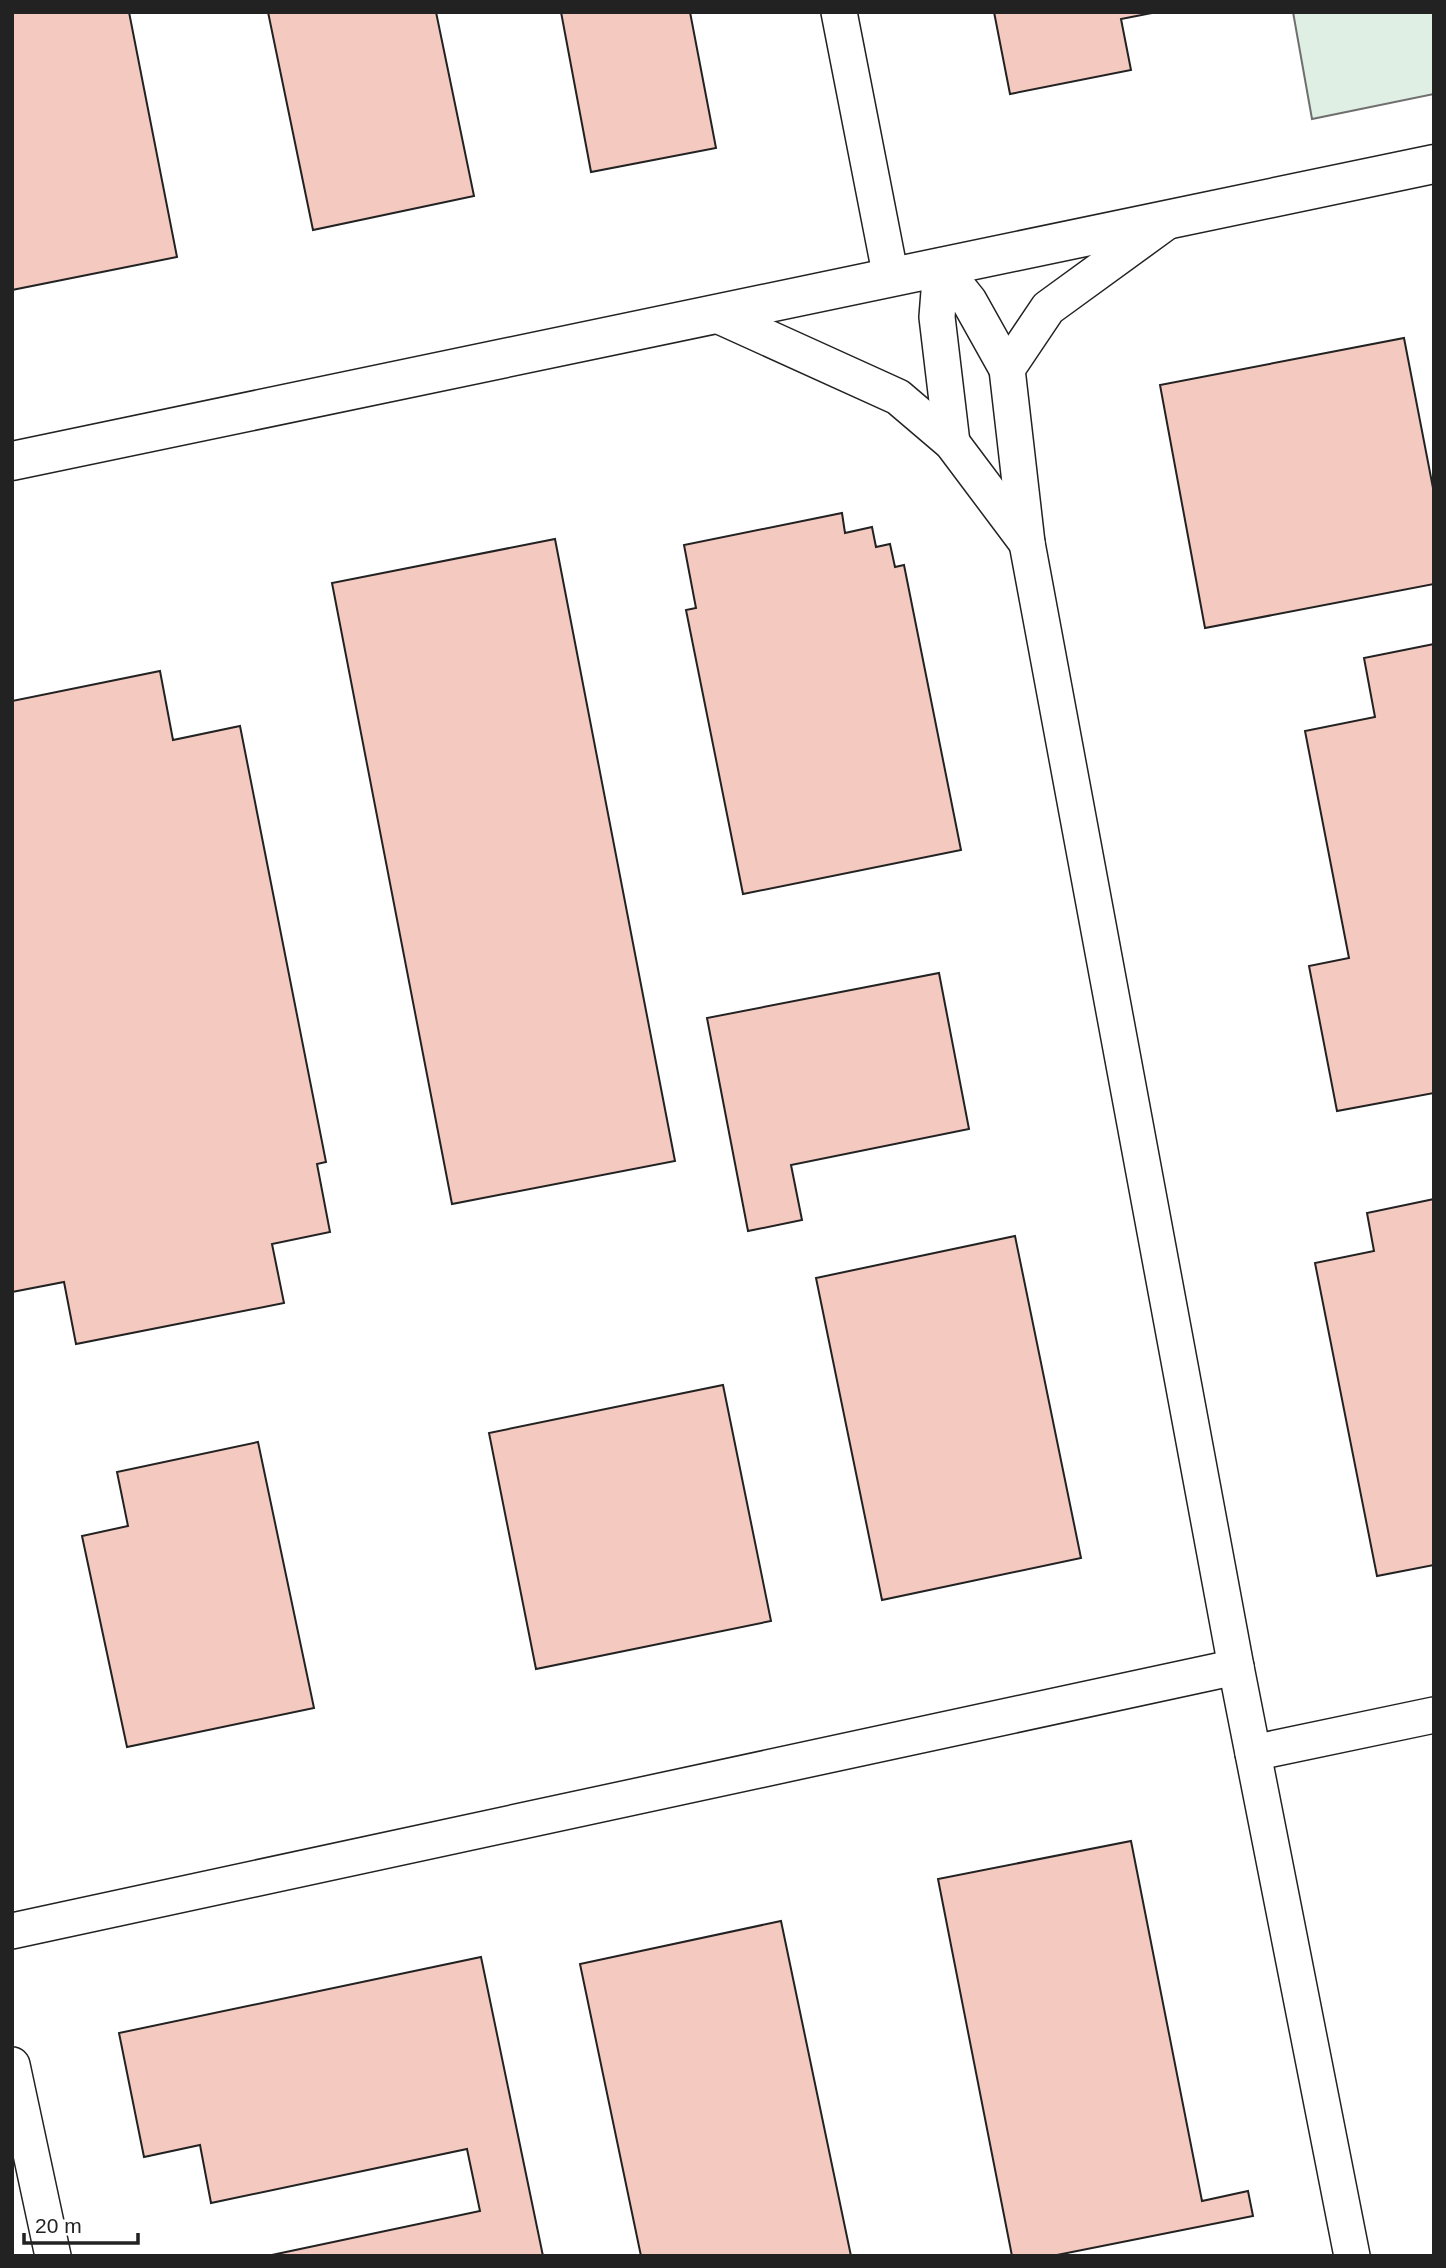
<svg xmlns="http://www.w3.org/2000/svg" width="1446" height="2268" viewBox="0 0 1446 2268" font-family="Arial,sans-serif">
<style>
.green{fill:#e0efe3;stroke:#6f6f6f;stroke-width:2}
.building{fill:#f3c9c0;stroke:#222;stroke-width:2}
.lines{fill:none;stroke-linecap:round;stroke-linejoin:round}
.minor-casing{stroke:#222;stroke-width:38}
.tertiary-casing{stroke:#222;stroke-width:41}
.minor{stroke:#fff;stroke-width:35}
.tertiary{stroke:#fff;stroke-width:38}
</style>
<rect width="100%" height="100%" fill="#fff"/>
<path class="green" d="M1293,12H1434V94L1312,119Z"/>
<g class="building">
<path d="M12,12H129L177,257L12,290Z"/>
<path d="M268,12H436L474,196L313,230Z"/>
<path d="M561,12H690L716,148L591,172Z"/>
<path d="M994,12H1157L1121,19L1131,70L1010,94Z"/>
<path d="M1404,338L1434,493V584L1205,628L1160,385Z"/>
<path d="M842,513L845,533L872,527L876,547L890,544L895,567L904,565L961,850L743,894L686,610L696,608L684,545Z"/>
<path d="M555,539L675,1161L452,1204L332,583Z"/>
<path d="M1434,644V1093L1337,1111L1309,966L1349,958L1305,731L1375,717L1364,658Z"/>
<path d="M160,671L173,740L240,726L326,1162L317,1164L330,1232L272,1244L284,1303L76,1344L64,1282L12,1292V701Z"/>
<path d="M939,973L969,1129L791,1165L802,1220L748,1231L707,1018Z"/>
<path d="M1434,1199V1565L1377,1576L1315,1263L1374,1251L1367,1213Z"/>
<path d="M1015,1236L1081,1558L882,1600L816,1278Z"/>
<path d="M723,1385L771,1621L536,1669L489,1433Z"/>
<path d="M258,1442L314,1708L127,1747L82,1536L128,1526L117,1472Z"/>
<path d="M1131,1841L1202,2201L1248,2191L1253,2216L1052,2256H1012L938,1879Z"/>
<path d="M781,1921L851,2256H641L580,1964Z"/>
<path d="M481,1957L543,2256H267L480,2211L467,2149L211,2203L200,2145L144,2157L119,2033Z"/>
</g>
<g class="lines">
<g class="minor-casing">
<g id="minor">
<path d="M839,12L891,278"/>
<path d="M1169,220L1048,308L1007,369L1027,543L1236,1667L1352,2256"/>
<path d="M941,266L937,317L952,443"/>
<path d="M941,266L969,301L1007,369"/>
<path d="M715,314L898,397L952,443L1027,543"/>
<path d="M1253,1753L1434,1715"/>
<path d="M12,1931L1236,1667"/>
<path d="M12,2065L53,2256"/>
</g>
</g>
<g class="tertiary-casing">
<path id="tertiary" d="M12,461L1434,164"/>
</g>
<use href="#minor" class="minor"/>
<use href="#tertiary" class="tertiary"/>
</g>
<rect width="1446" height="2268" fill="none" stroke="#222222" stroke-width="28"/>
<path d="M24 2233v10h114v-10" fill="none" stroke="#222222" stroke-width="3.5"/>
<text x="35" y="2233" font-size="21" fill="#222222" stroke="#ffffff" stroke-width="5" paint-order="stroke">20 m</text>
</svg>
